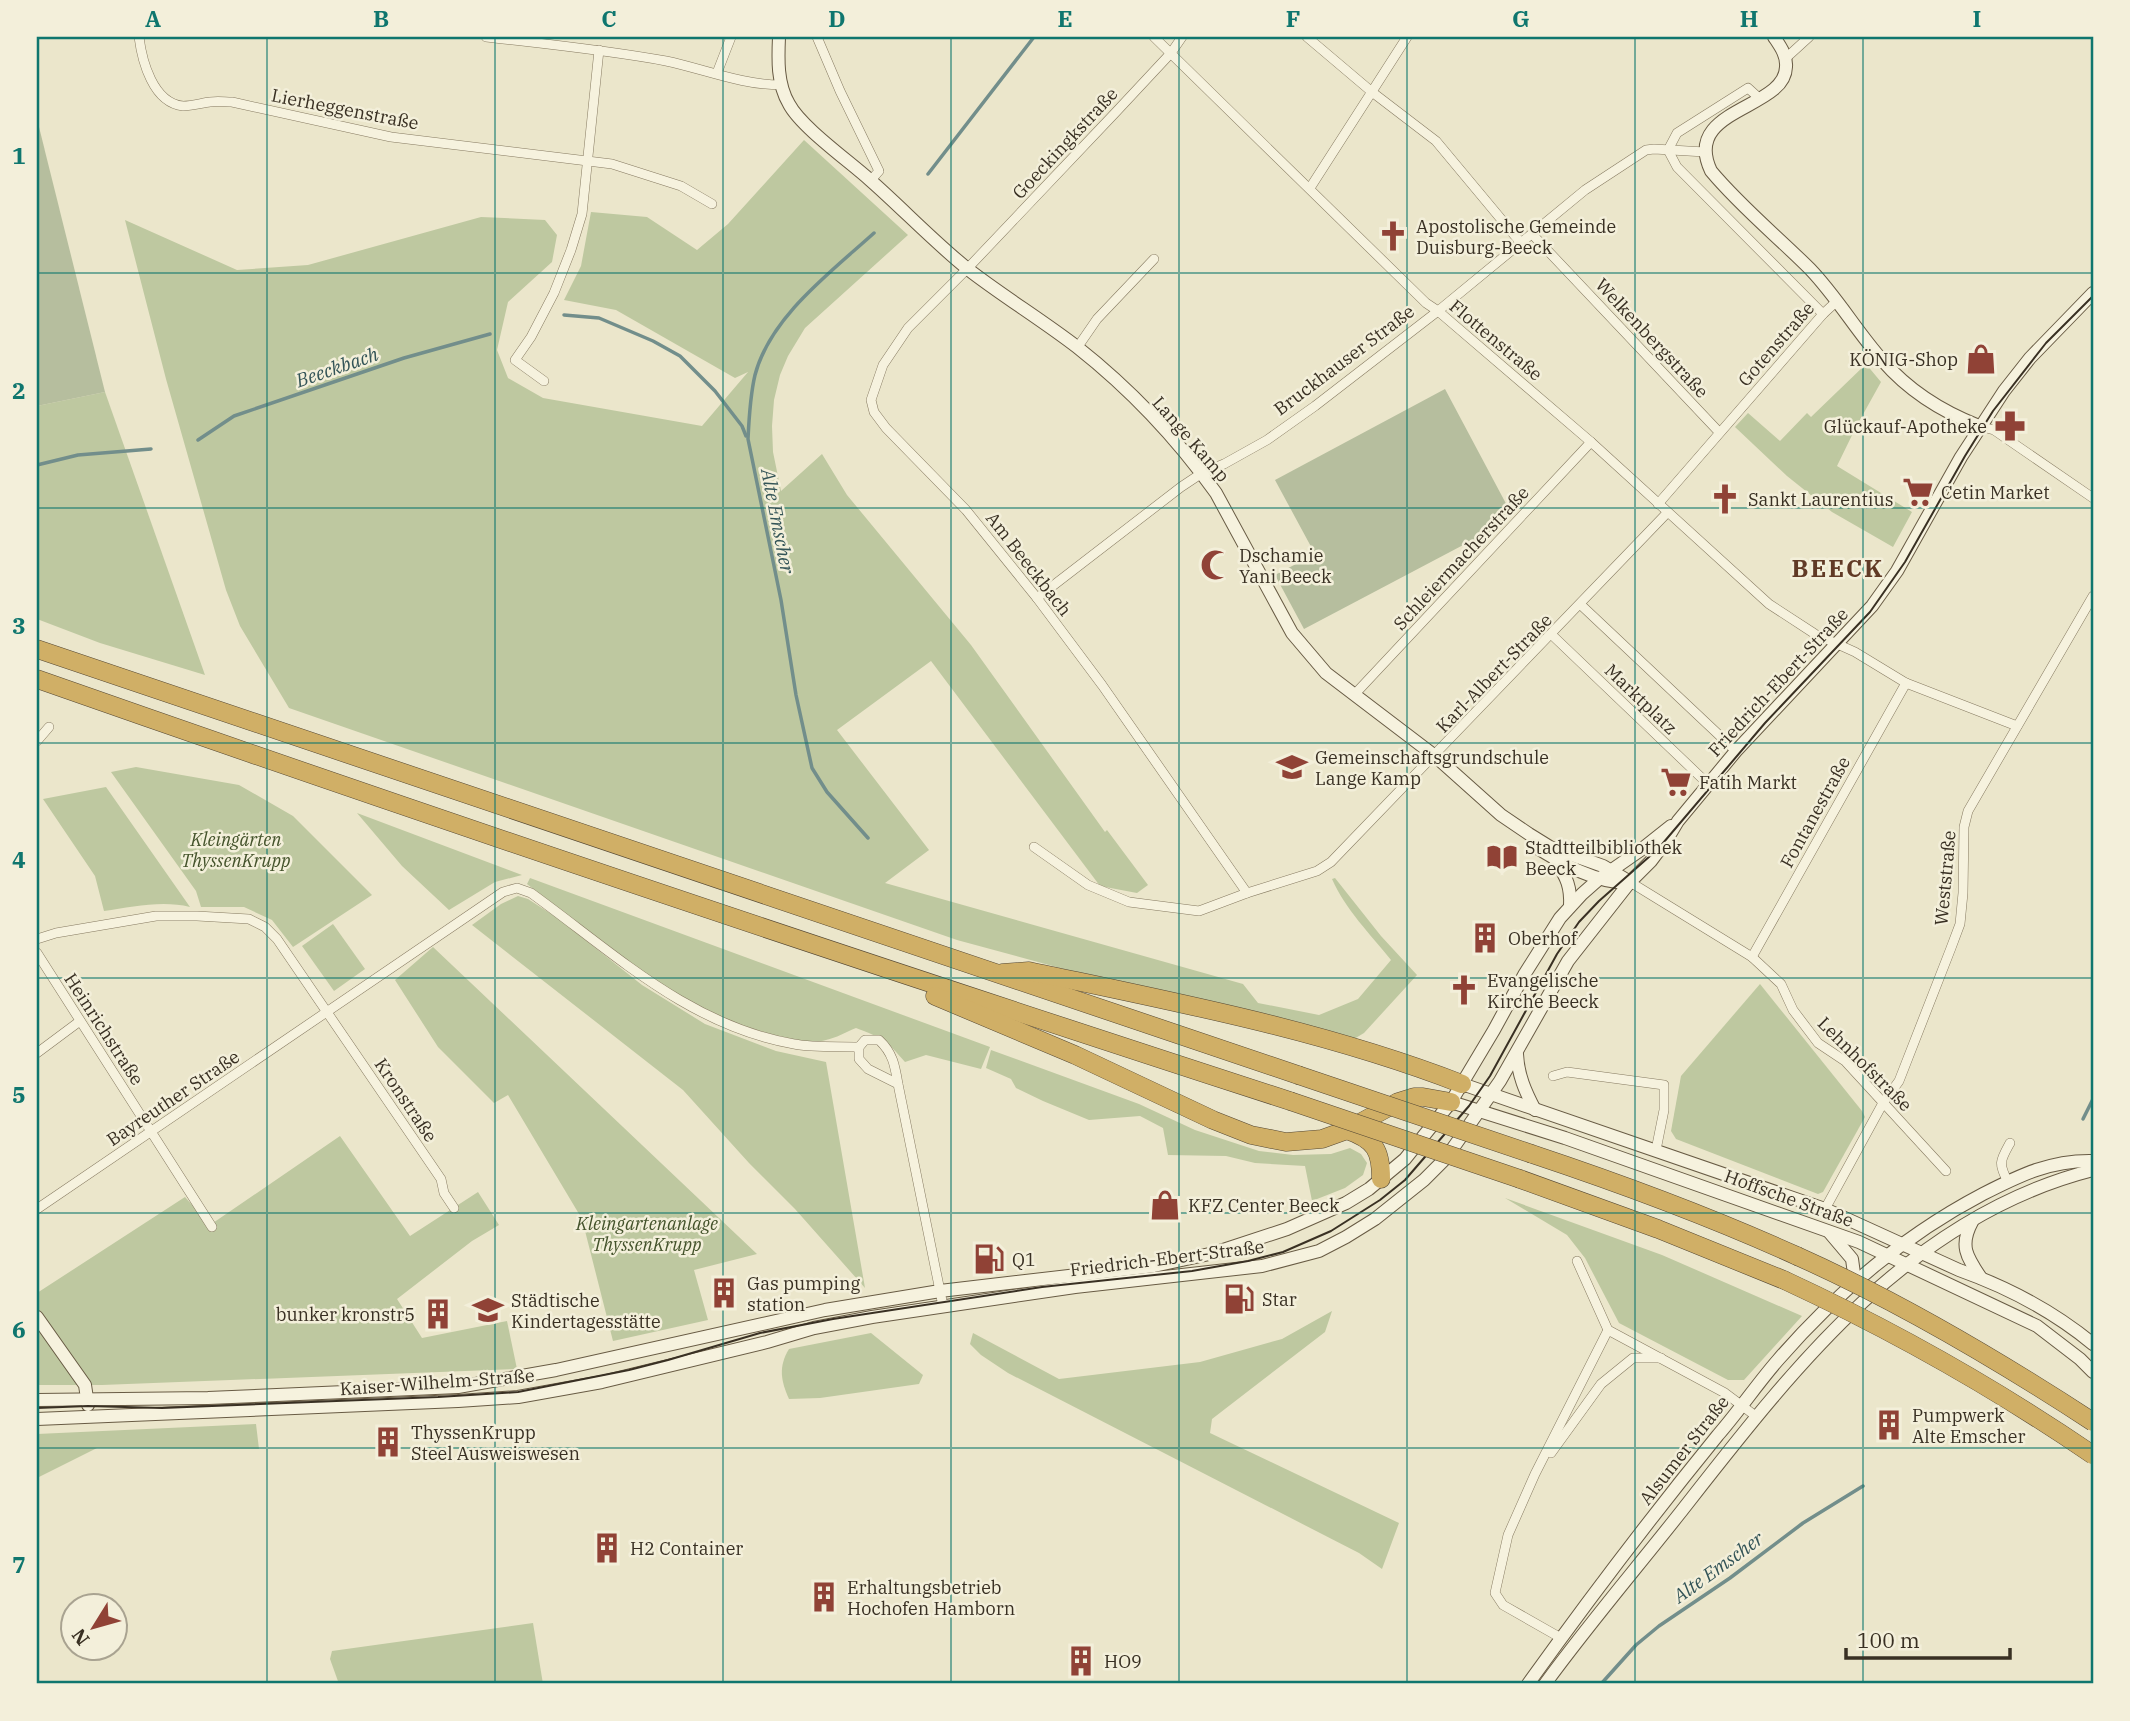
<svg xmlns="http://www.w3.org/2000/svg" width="2130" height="1721" viewBox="0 0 2130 1721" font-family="'IBM Plex Serif',serif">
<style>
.green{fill:#bec8a0}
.cemetery{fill:#b6be9e}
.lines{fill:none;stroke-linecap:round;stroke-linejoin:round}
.stream{stroke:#728e8b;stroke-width:3.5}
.street-casing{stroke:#867a61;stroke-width:10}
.secondary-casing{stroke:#685b44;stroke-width:14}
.highway-casing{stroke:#554834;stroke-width:19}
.street{stroke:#f6f2de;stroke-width:9}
.secondary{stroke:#f6f2de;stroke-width:12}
.highway{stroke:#d0af66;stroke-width:18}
.tram{stroke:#393023;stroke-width:2}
.highway-bridge-casing{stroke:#554834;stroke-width:19;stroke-linecap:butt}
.highway-bridge{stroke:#d0af66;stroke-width:18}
.grid{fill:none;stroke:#0f766e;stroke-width:2;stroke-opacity:0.55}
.labels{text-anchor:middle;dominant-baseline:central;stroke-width:5;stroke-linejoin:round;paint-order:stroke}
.street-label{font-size:18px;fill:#393023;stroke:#f3efda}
.poi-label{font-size:18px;fill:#393023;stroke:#f3efda;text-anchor:start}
.park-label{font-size:18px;font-style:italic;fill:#44532b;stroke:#f3efda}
.water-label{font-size:19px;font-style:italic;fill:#335457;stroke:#f3efda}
.district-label{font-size:24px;font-weight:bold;letter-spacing:2px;fill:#613a26;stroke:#f3efda}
.neatline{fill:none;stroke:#0f766e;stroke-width:2.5}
.grid-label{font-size:23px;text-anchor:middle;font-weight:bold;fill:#0f766e}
</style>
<rect width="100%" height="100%" fill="#ebe6cb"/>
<g class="green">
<path d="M804,140L908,235L805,328L788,356L780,375L774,400L772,426L773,452L781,491L822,454L847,495L971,645L1105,832L1107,830L1148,885L1137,893L1100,886L931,661L837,730L929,850L885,883L1243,984L1258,1003L1319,1015L1358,999L1391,960C1371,935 1345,909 1332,879L1335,878L1381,936L1417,975L1364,1033L1354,1039L1082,974L957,940L289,708L240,626L226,590L166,379L125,220L237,270L308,265L481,217L545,220L557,235L552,262L508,302L497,350L508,378L543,398L702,426L748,372L735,378L616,310L564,300L581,266L591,212L647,217L697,250L728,224Z"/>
<path d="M1866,364L1881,382L1856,427L1837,466L1912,512L1893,547L1832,512L1787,476L1735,427L1748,413L1780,441L1807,413L1811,417Z"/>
<path d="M105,392L205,675L100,643L37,619V406Z"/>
<path d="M136,767L239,785L293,816L372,895L293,947L272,920L244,907H201L196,891L111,772Z"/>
<path d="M106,787L190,907C162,900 132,907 104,911L95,876L43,799Z"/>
<path d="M357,813L522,875L495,882L449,910L402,866Z"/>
<path d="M530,878L990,1047L981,1069L926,1055L905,1062C887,1041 881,1037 856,1028C846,1032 836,1038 826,1040C812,1044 792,1039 778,1036C681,1013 604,944 527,884Z"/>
<path d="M518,896L528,899L559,919L642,985L705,1024L776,1051L826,1062L865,1288L795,1209L749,1163L683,1090L472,925L501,904Z"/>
<path d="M333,924L365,969L334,991L302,946Z"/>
<path d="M433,947L757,1254L694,1270L708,1320L613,1341L582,1219L508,1095L494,1103L438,1047L395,980Z"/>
<path d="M1760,984L1862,1111L1865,1117L1823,1192L1818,1194L1676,1139L1671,1131L1681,1076Z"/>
<path d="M991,1050L1139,1104L1195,1130L1259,1151L1293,1155L1331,1154L1350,1148L1361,1154L1367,1163L1363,1175L1345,1188L1312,1201L1305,1166L1255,1163L1226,1156L1168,1155L1163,1128L1140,1116L1089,1120L1043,1101L1016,1088L1011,1079L986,1068Z"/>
<path d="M340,1136L410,1236L478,1192L499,1225L472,1241L397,1299L422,1338L507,1321L517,1369L102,1385H37V1293L185,1197L210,1225Z"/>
<path d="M1505,1198L1662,1255L1802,1316L1744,1380H1728L1619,1323L1585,1258L1567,1235Z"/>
<path d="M1332,1311L1325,1332L1212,1419L1210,1433L1399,1523L1382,1569L1359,1553L1008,1373L981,1355L970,1344L973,1333L1059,1379L1200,1362L1282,1339Z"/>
<path d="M871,1333L923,1375L919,1384L820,1398L789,1399C781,1381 778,1367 789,1349Z"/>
<path d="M256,1424L259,1449L97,1448L37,1478V1434Z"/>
<path d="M533,1623L543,1684H339L330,1659L332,1651Z"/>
</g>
<g class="cemetery">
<path d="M37,119L105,392L37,406Z"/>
<path d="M1445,389L1511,513L1475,550L1467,543L1304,629L1275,575L1315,554L1275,480Z"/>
</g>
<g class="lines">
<g class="stream">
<path d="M928,174L1034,37"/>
<path d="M564,315L599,318L653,341L680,356L715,391L742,426L746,436"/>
<path d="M198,440L234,416L404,358L490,334"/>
<path d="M37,465L78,455L151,449"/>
<path d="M868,838L827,792L812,768L796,695L781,600L748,439C749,418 750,396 755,375C770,317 831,272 874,233"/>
<path d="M2083,1119L2093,1099"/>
<path d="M1601,1684L1636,1645L1659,1626L1730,1578L1803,1523L1863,1486"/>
</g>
<g class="street-casing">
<g id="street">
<path d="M139,37C142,61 153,103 183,106C192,106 202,103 210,102C218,101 225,102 232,102L391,137L612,164L681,186L712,204"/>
<path d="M486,37C546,44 607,50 666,61C704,69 742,85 781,85"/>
<path d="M817,37L840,91L879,171L871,180"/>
<path d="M1154,37L1426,303L1438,311L1591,442L1769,604L1815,634L1855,652L1906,683L2017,726"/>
<path d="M1182,37L1171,53L1115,113L967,269L908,328L883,365L871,400L874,412L886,428L966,510L1037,598L1102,685L1247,893"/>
<path d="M1307,37L1372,92L1436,141L1521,243"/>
<path d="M1786,58L1809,37"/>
<path d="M717,73L731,37"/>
<path d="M1759,98L1748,88L1677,133L1668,150L1677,167L1823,314"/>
<path d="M1310,188L1407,37"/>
<path d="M1532,234L1719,432"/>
<path d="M1077,348L1097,319L1154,259"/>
<path d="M544,381L515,360L531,337L554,293L571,250L582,214L599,50"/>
<path d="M1979,426L1994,430L2093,498"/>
<path d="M1658,504L1823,314L1837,301"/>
<path d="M1037,598L1181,487L1202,473L1224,464L1267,440L1315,406L1438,311L1585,190L1646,150L1654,149L1705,152"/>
<path d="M1581,605L1736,751"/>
<path d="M1552,635L1708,784"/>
<path d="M1354,695L1591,442"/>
<path d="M37,741L49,727"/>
<path d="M1034,847L1088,885L1129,902L1199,911L1247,893L1317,871L1331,862L1667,513"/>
<path d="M1630,882L1752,957L1781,984L1793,1010L1818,1043L1845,1061L1946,1171"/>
<path d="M37,939L56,933L156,916H197L249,919L265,927L277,939L441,1179L444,1193L454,1208"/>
<path d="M37,953L212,1227"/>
<path d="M1752,957L1906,683"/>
<path d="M37,1053L80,1021"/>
<path d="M1553,1076L1567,1072L1664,1085V1110L1656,1150"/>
<path d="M898,1084L868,1069L859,1059V1047L865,1040H879C893,1053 895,1066 898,1084L940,1291L943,1306"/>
<path d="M2008,1182C1998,1163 2000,1161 2010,1143"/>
<path d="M37,1209L503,892L517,888L531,893C615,954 690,1026 794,1044C815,1048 838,1046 859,1047"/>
<path d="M1825,1209L1883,1103L1899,1081L1951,948L1960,924L1963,893L1964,827L1968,811L2093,596"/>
<path d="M1577,1261L1608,1330L1725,1393L1757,1417"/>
<path d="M1551,1453L1601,1384L1633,1358H1661"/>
<path d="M1561,1638L1503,1605L1495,1593L1508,1535L1535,1474L1608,1330"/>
</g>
</g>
<g class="secondary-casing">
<g id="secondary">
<path d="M779,37C778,59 777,84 789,104C801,127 849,161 870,180C903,209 934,242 969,270C1004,297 1042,320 1077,347C1129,388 1178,440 1216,493L1292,633L1326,673L1435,756L1501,815L1529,834L1550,847L1603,866L1630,882"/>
<path d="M1774,37C1780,46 1787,55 1786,67C1785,110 1681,108 1711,171C1740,206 1777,236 1810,269C1837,297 1857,332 1883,361C1909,391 1943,412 1979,426"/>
<path d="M1534,846C1563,864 1595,883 1630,883"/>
<path d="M1556,862C1567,877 1571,888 1570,906"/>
<path d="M1517,1054C1518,1075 1525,1091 1535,1110"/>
<path d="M1462,1084L1825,1209L1959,1270C2007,1287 2054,1312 2093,1344"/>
<path d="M1451,1102L1565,1138L1859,1242L2037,1326L2080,1359L2093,1372"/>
<path d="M1972,1222C1959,1246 1967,1257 1981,1278"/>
<path d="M1830,1233L1852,1259L1855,1281"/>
<path d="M37,1317L85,1385L88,1405"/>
<path d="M37,1400L208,1398L458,1387L556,1370L825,1310L940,1291L1154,1266L1214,1253L1287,1229L1346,1203L1369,1189L1405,1159L1451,1102L1494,1030L1524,975L1560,918L1582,894L1599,879L1642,849L1671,826"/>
<path d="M37,1419L458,1401L518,1397L602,1382L767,1342L814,1328L872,1317L1075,1287L1262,1266L1319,1251L1346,1237L1375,1219L1424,1180L1446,1158L1500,1081L1568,961L1630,882L1651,861L1666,841L1678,821L1736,751L1872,606L1897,571L1961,457L2004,391L2030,358L2093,293"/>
<path d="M1528,1684C1589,1599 1652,1516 1718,1435C1739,1411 1757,1384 1778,1360C1837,1292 1903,1236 1983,1194C2020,1175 2051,1160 2093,1161"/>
<path d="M1545,1684C1588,1625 1635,1570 1680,1513C1792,1370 1908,1217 2093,1170"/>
</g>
</g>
<g class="highway-casing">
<g id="highway">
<path d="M37,649L1298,1075"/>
<path d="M37,679C453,825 871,965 1290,1101"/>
<path d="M1002,973L1029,971C1175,1002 1323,1030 1462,1084"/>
<path d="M935,996L1075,1055L1213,1120L1251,1135L1286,1142L1322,1139L1347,1130L1398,1102L1414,1097H1423L1451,1102"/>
<path d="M1347,1130C1375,1140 1381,1150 1381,1179"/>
<path d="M1532,1154C1622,1184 1711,1217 1797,1256"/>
<path d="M1520,1179L1658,1229L1784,1280"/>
</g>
</g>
<use href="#street" class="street"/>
<use href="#secondary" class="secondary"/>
<use href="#highway" class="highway"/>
<path class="tram" d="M37,1408L88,1406L162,1408L438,1397L518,1392L629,1370L668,1360L760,1333L833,1319L1042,1287L1192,1271L1248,1261L1283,1252L1331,1231L1380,1200L1405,1180L1469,1106L1490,1076L1557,954L1579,922L1599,901L1658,849L1765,723L1870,612L1905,562L1965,456L1993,411L2046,343L2093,296"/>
<g class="highway-bridge-casing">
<g id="highway-bridge">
<path d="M1298,1075L1532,1154"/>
<path d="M1290,1101L1520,1179"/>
<path d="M1797,1256C1900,1302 1998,1360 2093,1422"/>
<path d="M1784,1280C1892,1330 1995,1388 2093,1455"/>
</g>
</g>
<use href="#highway-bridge" class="highway-bridge"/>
</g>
<path class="grid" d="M267,37V1684M495,37V1684M723,37V1684M951,37V1684M1179,37V1684M1407,37V1684M1635,37V1684M1863,37V1684M37,273H2093M37,508H2093M37,743H2093M37,978H2093M37,1213H2093M37,1448H2093"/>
<defs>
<g id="church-bare" transform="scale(2.415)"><path d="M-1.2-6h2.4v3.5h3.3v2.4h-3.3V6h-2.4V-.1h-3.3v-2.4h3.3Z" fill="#904236" stroke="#f3efda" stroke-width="2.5" paint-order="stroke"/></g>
<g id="shop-bare" transform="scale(2.415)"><path d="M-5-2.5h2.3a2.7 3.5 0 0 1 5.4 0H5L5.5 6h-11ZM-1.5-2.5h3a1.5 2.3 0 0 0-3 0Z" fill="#904236" stroke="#f3efda" stroke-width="2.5" paint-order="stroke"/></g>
<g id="pharmacy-bare" transform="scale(2.415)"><path d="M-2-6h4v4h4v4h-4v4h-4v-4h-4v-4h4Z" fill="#904236" stroke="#f3efda" stroke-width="2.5" paint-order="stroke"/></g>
<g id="supermarket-bare" transform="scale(2.415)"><path d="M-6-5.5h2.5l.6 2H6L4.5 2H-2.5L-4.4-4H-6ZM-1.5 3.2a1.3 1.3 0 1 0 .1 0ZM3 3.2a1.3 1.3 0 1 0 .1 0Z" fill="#904236" stroke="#f3efda" stroke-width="2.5" paint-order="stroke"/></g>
<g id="mosque-bare" transform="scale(2.415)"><path d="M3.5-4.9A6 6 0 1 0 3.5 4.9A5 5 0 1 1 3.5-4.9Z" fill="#904236" stroke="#f3efda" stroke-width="2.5" paint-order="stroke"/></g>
<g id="school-bare" transform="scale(2.415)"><path d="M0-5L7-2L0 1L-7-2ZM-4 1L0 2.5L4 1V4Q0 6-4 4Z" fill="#904236" stroke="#f3efda" stroke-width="2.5" paint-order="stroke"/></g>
<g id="library-bare" transform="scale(2.415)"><path d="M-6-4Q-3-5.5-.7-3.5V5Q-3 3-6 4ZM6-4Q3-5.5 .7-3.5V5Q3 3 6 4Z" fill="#904236" stroke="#f3efda" stroke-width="2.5" paint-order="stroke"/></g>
<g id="building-bare" transform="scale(2.415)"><path d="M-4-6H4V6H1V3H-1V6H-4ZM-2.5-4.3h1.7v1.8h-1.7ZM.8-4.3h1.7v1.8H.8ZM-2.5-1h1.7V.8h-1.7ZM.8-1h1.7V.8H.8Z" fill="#904236" stroke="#f3efda" stroke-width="2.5" paint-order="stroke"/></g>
<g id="fuel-bare" transform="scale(2.415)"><path d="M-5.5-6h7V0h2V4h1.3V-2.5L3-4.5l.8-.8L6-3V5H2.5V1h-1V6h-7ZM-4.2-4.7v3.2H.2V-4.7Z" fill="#904236" stroke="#f3efda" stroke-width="2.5" paint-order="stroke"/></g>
</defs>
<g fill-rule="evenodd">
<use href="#church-bare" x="1393" y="236"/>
<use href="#shop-bare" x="1981" y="359"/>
<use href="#pharmacy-bare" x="2010" y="426"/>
<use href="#supermarket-bare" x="1918" y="492"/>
<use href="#church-bare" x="1725" y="499"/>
<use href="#mosque-bare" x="1216" y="565"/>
<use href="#school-bare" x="1292" y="767"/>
<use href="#supermarket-bare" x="1676" y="782"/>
<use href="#library-bare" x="1502" y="857"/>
<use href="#building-bare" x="1485" y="938"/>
<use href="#church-bare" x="1464" y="990"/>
<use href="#shop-bare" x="1165" y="1205"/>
<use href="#fuel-bare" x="989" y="1259"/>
<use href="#building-bare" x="724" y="1293"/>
<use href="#fuel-bare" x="1239" y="1299"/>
<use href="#school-bare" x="488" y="1310"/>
<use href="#building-bare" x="438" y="1314"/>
<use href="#building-bare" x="1889" y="1425"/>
<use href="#building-bare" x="388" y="1442"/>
<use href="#building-bare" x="607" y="1548"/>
<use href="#building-bare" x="824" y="1597"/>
<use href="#building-bare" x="1081" y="1661"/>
</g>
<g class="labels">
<g class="street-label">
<text transform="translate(345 109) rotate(11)">Lierheggenstraße</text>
<text transform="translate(1065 143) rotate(-47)">Goeckingkstraße</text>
<text transform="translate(1652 338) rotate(47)">Welkenbergstraße</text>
<text transform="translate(1496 340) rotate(40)">Flottenstraße</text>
<text transform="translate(1776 344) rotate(-49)">Gotenstraße</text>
<text transform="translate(1344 360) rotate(-37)">Bruckhauser Straße</text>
<text transform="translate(1191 439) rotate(49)">Lange Kamp</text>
<text transform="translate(1461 558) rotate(-47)">Schleiermacherstraße</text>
<text transform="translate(1029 564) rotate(52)">Am Beeckbach</text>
<text transform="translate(1494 673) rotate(-46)">Karl-Albert-Straße</text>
<text transform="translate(1778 682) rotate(-47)">Friedrich-Ebert-Straße</text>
<text transform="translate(1641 699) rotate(44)">Marktplatz</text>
<text transform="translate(1815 812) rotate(-61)">Fontanestraße</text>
<text transform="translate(1945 878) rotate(-85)">Weststraße</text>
<text transform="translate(104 1029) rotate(57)">Heinrichstraße</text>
<text transform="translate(1865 1064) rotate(45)">Lehnhofstraße</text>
<text transform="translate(173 1098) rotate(-34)">Bayreuther Straße</text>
<text transform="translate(406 1100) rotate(56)">Kronstraße</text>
<text transform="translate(1789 1198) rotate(20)">Hoffsche Straße</text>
<text transform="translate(1167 1258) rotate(-7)">Friedrich-Ebert-Straße</text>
<text transform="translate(437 1382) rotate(-4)">Kaiser-Wilhelm-Straße</text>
<text transform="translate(1684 1450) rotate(-52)">Alsumer Straße</text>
</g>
<g class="poi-label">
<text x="1416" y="226">Apostolische Gemeinde<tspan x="1416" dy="21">Duisburg-Beeck</tspan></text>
<text x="1958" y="359" text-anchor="end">KÖNIG-Shop</text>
<text x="1987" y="426" text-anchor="end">Glückauf-Apotheke</text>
<text x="1941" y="492">Cetin Market</text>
<text x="1748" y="499">Sankt Laurentius</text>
<text x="1239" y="555">Dschamie<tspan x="1239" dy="21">Yani Beeck</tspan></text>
<text x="1315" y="757">Gemeinschaftsgrundschule<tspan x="1315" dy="21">Lange Kamp</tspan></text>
<text x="1699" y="782">Fatih Markt</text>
<text x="1525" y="847">Stadtteilbibliothek<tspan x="1525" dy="21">Beeck</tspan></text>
<text x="1508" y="938">Oberhof</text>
<text x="1487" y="980">Evangelische<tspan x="1487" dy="21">Kirche Beeck</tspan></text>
<text x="1188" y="1205">KFZ Center Beeck</text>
<text x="1012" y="1259">Q1</text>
<text x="747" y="1283">Gas pumping<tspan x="747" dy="21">station</tspan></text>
<text x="1262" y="1299">Star</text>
<text x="511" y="1300">Städtische<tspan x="511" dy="21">Kindertagesstätte</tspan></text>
<text x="415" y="1314" text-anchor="end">bunker kronstr5</text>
<text x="1912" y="1415">Pumpwerk<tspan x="1912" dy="21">Alte Emscher</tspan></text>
<text x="411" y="1432">ThyssenKrupp<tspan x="411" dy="21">Steel Ausweiswesen</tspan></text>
<text x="630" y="1548">H2 Container</text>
<text x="847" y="1587">Erhaltungsbetrieb<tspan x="847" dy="21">Hochofen Hamborn</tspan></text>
<text x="1104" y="1661">HO9</text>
</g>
<g class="park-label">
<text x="236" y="839">Kleingärten<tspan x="236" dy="21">ThyssenKrupp</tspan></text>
<text x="647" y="1223">Kleingartenanlage<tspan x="647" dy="21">ThyssenKrupp</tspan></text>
</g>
<g class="water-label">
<text transform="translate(337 367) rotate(-19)">Beeckbach</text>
<text transform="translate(778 521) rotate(79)">Alte Emscher</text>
<text transform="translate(1718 1567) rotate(-36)">Alte Emscher</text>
</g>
<g class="district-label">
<text x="1838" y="568">BEECK</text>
</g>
</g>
<rect width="2130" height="1721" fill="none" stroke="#f3efda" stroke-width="77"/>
<g transform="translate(94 1627) rotate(233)"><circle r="33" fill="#f3efda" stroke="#a9a391" stroke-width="2"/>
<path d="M0-5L12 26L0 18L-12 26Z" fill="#904236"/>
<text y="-10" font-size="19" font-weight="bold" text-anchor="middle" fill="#393023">N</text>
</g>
<path d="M1846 1648v10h164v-10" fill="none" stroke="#393023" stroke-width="3.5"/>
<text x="1857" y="1648" font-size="21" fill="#393023" stroke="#f3efda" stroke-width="5" paint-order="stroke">100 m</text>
<rect x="38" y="38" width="2054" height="1644" class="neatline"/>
<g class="grid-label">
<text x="153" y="27">A</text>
<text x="381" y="27">B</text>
<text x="609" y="27">C</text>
<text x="837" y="27">D</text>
<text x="1065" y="27">E</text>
<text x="1293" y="27">F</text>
<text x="1521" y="27">G</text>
<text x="1749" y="27">H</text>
<text x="1977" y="27">I</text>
<text x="19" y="164">1</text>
<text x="19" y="399">2</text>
<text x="19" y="634">3</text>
<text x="19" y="868">4</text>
<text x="19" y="1103">5</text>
<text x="19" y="1338">6</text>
<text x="19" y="1573">7</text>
</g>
</svg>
